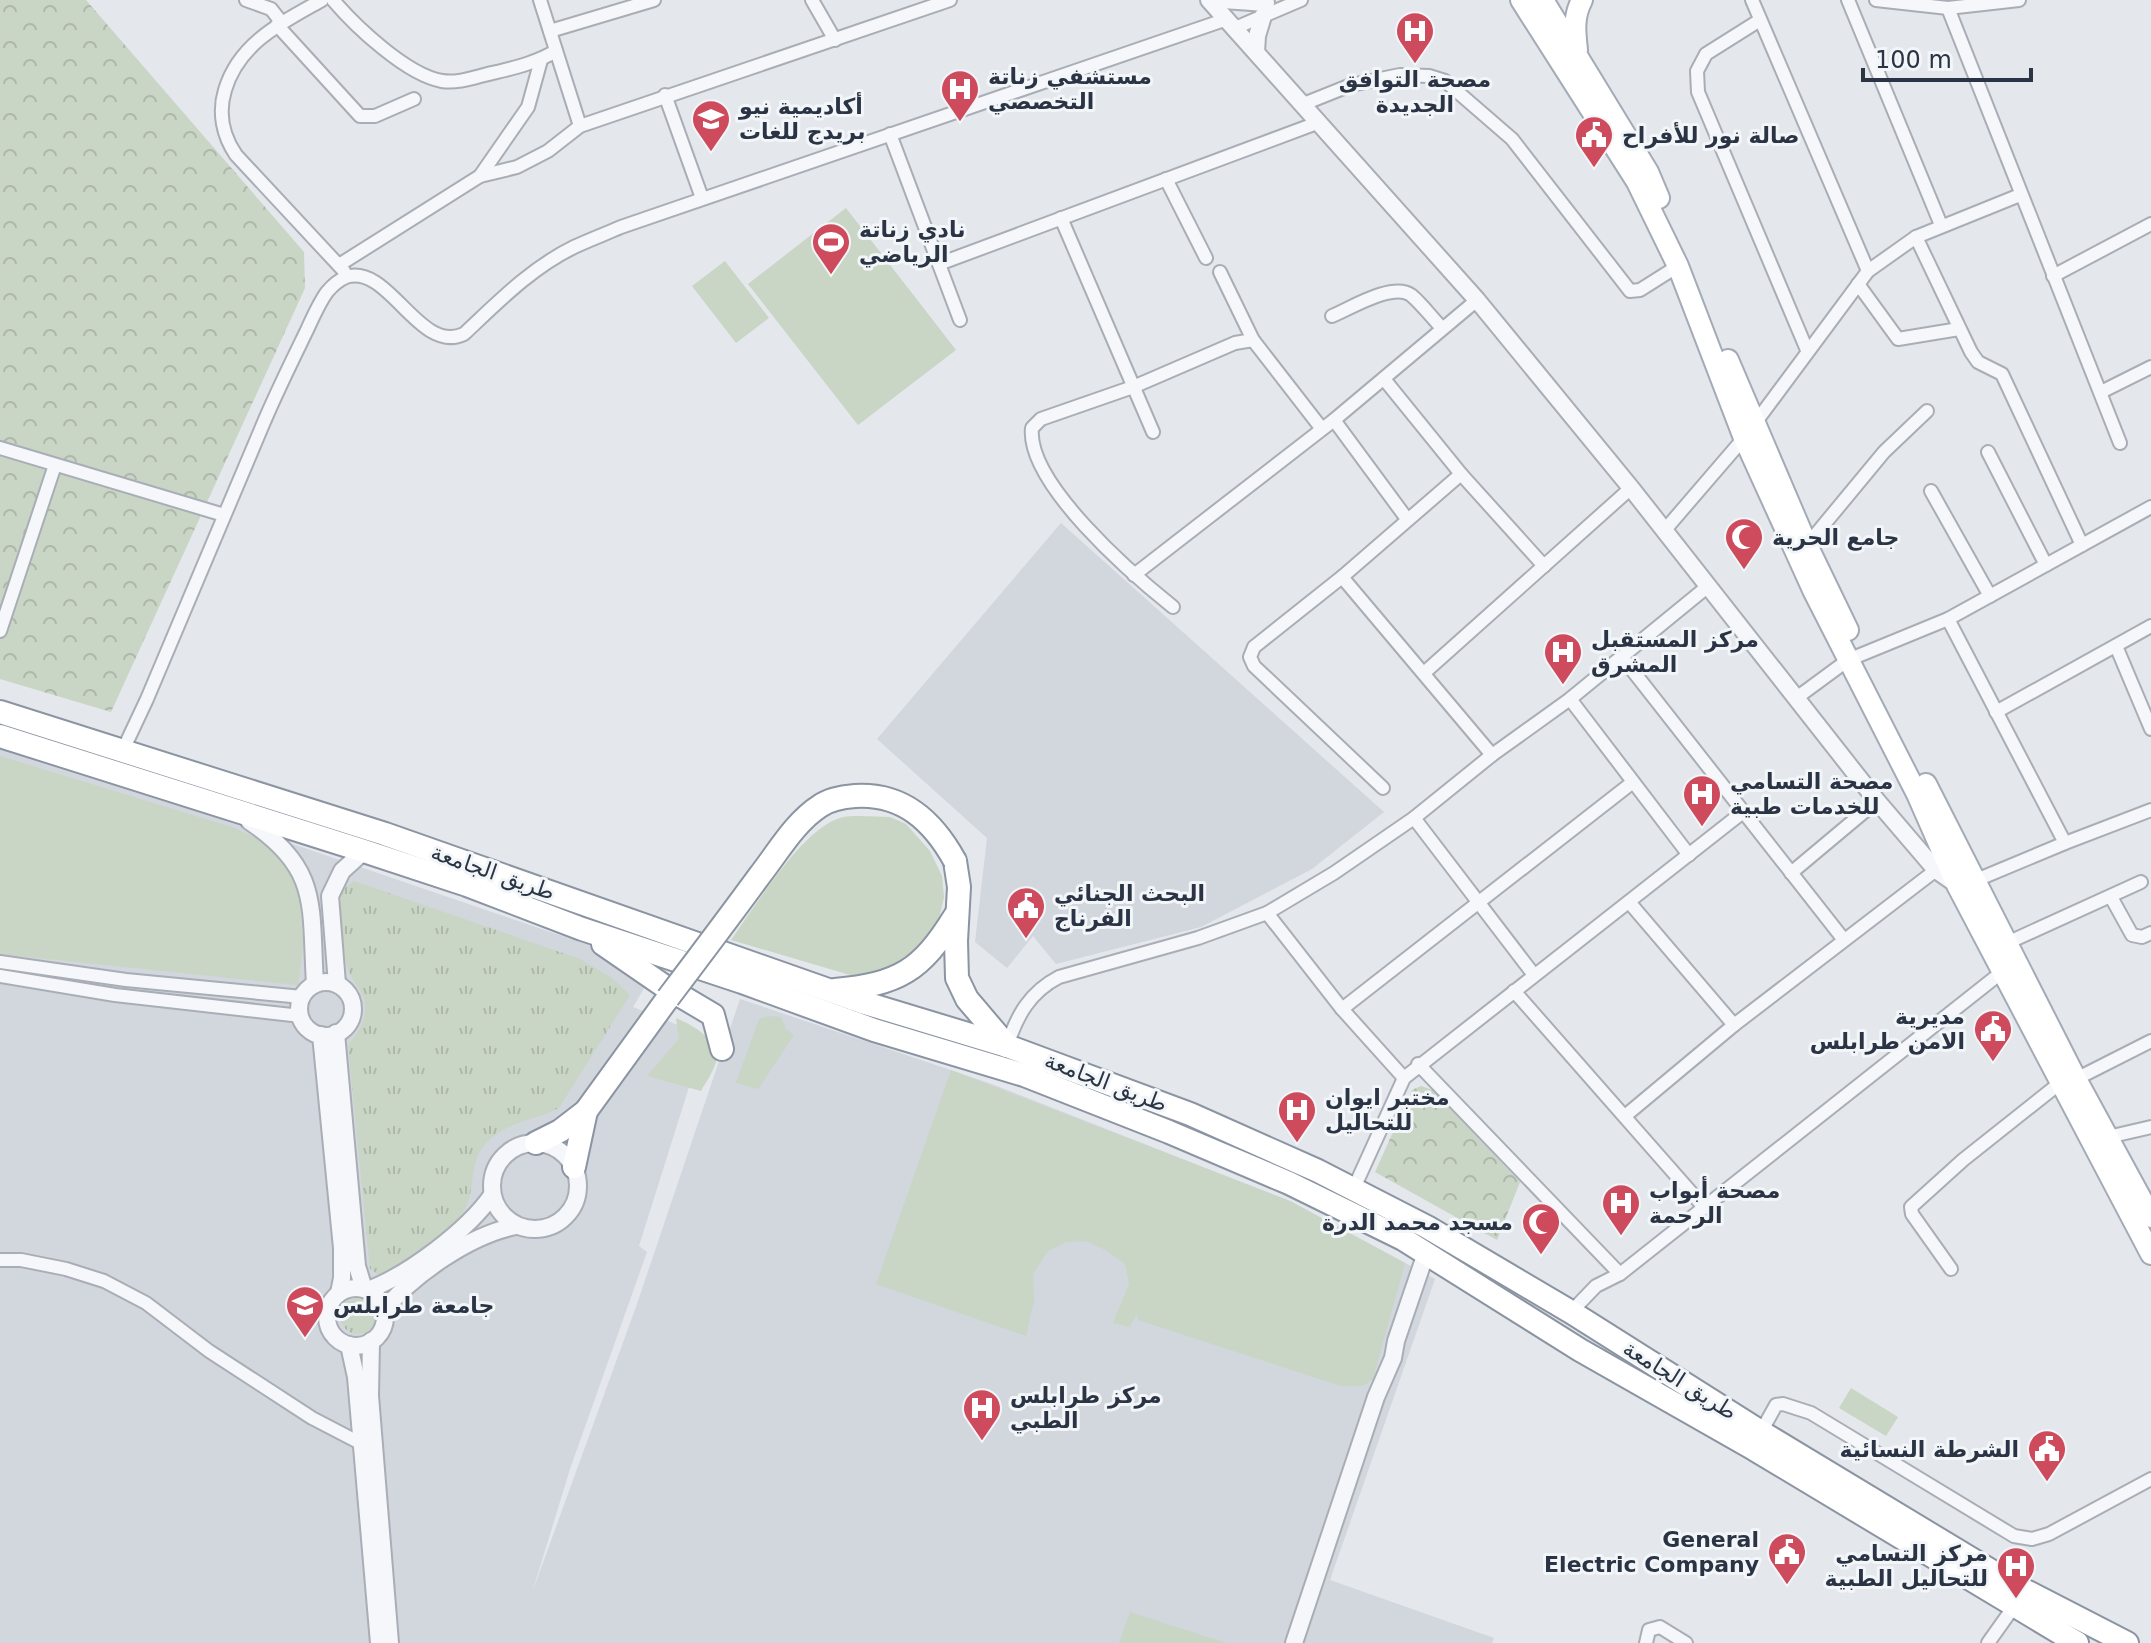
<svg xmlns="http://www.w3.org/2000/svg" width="2151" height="1643" viewBox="0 0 2151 1643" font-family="'DejaVu Sans',Cairo,sans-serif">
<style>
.built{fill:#d2d6dd}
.grass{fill:url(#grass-tufts)}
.forest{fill:url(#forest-crowns)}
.garden{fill:#c9d5c5}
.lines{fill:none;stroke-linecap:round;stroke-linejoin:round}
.minor-casing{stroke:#a9aeb6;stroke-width:16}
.tertiary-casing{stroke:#a9aeb6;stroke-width:20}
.primary-casing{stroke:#a3abb7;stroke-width:24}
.trunk-casing{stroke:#8b94a2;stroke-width:26}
.minor{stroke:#f6f7fa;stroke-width:12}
.tertiary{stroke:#f6f7fa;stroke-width:16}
.primary{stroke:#fff;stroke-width:20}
.trunk{stroke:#fff;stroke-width:22}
.trunk-bridge-casing{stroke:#8b94a2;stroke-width:26;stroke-linecap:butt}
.trunk-bridge{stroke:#fff;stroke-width:22}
.labels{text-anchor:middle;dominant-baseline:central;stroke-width:6;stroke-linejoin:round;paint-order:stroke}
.poi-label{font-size:22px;font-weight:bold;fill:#2b3444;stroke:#f3f6f9;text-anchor:start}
.street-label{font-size:22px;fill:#2b3444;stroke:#f3f6f9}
</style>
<defs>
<pattern id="grass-tufts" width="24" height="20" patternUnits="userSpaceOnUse" patternTransform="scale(2)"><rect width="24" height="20" fill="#c9d5c5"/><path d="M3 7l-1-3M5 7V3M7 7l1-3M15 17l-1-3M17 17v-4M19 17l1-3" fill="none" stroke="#adb7aa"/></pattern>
<pattern id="forest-crowns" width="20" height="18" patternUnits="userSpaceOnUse" patternTransform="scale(2)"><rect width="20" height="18" fill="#c9d5c5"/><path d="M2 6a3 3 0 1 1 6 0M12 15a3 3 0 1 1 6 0" fill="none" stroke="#adb7aa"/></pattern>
</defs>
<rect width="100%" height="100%" fill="#e4e7eb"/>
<g class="built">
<path d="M1061,523L1384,812L1312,869L1201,927L1056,964L1033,936L1007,968L975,942L987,838L877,739Z"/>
<path d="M0,750L220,819L588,945L646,985L633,1007L705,1036L639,1246L647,1252L570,1469L532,1593L637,1304L740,999L989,1083L1290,1201L1435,1279L1330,1580L1494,1638L1492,1643H0Z"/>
</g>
<g class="grass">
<path d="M354,881L580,959L612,978L630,995L559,1108C534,1121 508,1121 487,1142C467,1163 477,1188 464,1211C451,1233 404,1261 382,1277L370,1269L348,1045C360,1031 371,1013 362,994C357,984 350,977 347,966C342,942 339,916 341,891Z"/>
<circle cx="358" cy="1316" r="18"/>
</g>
<g class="forest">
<path d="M0,0H86L304,252L305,288L111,712L0,679Z"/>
<path d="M1421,1086L1433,1090L1520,1182L1497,1240L1375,1172L1412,1090Z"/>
</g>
<g class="garden">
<path d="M846,208L956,350L858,425L748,284Z"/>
<path d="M725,261L769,318L736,343L692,286Z"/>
<path d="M0,756L235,828L275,847L299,886L303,946L298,985L0,954Z"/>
<path d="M859,816L890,817L906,824L930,851L942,876L944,897L939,919L929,945L910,966L857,977L731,940C755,907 802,829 840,818C846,816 853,816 859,816Z"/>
<path d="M768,1016L781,1017L786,1029L794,1035L758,1089L736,1083L759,1019Z"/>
<path d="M676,1018C692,1025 721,1040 716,1062C713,1072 706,1082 701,1091L647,1076L679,1039Z"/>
<path d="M951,1070L1290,1201L1405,1263L1373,1379L1363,1386H1341L1138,1320L1137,1313L1130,1327L1113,1323L1129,1284L1125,1264L1107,1251L1087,1241L1066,1242L1048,1251L1033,1274L1034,1301L1026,1336L876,1284Z"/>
<path d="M1851,1388L1898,1417L1886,1436L1839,1408Z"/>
<path d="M1130,1612L1226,1643H1119Z"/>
</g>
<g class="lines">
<g class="minor-casing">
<g id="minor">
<path d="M246,0L271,9L282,23"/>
<path d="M322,0C281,23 239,43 225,90C218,113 223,136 236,155L344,271"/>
<path d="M333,0C356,27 407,75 442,81C460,84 480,75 497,72C518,67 537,62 556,51"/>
<path d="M540,0L580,126"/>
<path d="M812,0L835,40"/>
<path d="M1752,0L1868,271"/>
<path d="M1848,0L1941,225"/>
<path d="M1876,0L1948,8L2019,0"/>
<path d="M1948,8L2120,443"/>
<path d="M1760,20L1706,54L1697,71L1698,92L1807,350"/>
<path d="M277,25L360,116H375L414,99"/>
<path d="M1235,28L1301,0"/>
<path d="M550,31L654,0"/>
<path d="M665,95L702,198"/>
<path d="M1301,105L1351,85L1400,75L1429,76L1445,81L1512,139L1630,291L1640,290L1678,266"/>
<path d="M890,134L960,320"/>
<path d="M480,176L528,107L541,60"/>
<path d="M1166,179L1206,258"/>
<path d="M1061,218L1153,432"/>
<path d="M1916,237L1971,352L1978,362L2002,374L2082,545"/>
<path d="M939,264L1317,123"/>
<path d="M339,265L480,176L517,167L548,151L580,126L950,0"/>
<path d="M1220,272L1253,340"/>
<path d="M2053,276L2151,224"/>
<path d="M1858,284L1898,339L1959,329"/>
<path d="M1332,316C1351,308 1393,282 1411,295C1422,304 1432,318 1442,328"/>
<path d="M1384,379L1461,474L1544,566"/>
<path d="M2101,392L2151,367"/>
<path d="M1334,420L1407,519"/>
<path d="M0,448L224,515"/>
<path d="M1988,452L2046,565"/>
<path d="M1931,491L1990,596"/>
<path d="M1664,531L1744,438L1868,271L1916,237L2020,195"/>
<path d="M1807,545L1884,452L1927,411"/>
<path d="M1134,575L1334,420L1477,300"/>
<path d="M1342,577L1492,755"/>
<path d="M1173,607C1133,575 1026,483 1032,428L1041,419L1133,387L1235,343L1253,340L1322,429"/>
<path d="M1948,619L2065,843L1974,881"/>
<path d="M0,631L55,465"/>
<path d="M2116,646L2151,729"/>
<path d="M1622,657L1844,940"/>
<path d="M1424,673L1631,488"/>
<path d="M1570,699L1689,855"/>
<path d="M1795,699L1848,660L1948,619L2151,507"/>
<path d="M1996,712L2151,626"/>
<path d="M123,750L147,699C185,609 223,519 261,429C275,395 291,363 307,330C313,317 319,303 327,292C332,286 339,280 346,277C389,263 419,355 464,334C498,302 531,268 574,247C589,240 605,234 621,227L1227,19"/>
<path d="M1383,788L1254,666L1250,657L1254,647L1342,577L1461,474"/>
<path d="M1414,818L1534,975"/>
<path d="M2065,843L2151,810"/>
<path d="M1791,873L1877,801"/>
<path d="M2111,897L2132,935L2142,937L2151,933"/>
<path d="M1629,902L1734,1025"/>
<path d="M1267,913L1342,1009L1404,1078"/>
<path d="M2007,943L2141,882"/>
<path d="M0,962L126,980L302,997"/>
<path d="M0,976L115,995L301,1016"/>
<path d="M1514,991L1703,1206"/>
<path d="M1342,1009L1633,782"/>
<path d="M1007,1046C1017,1015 1030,992 1059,977L1198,938L1267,913L1334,873L1414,818L1492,755L1570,699L1707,587"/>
<path d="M1418,1064L1620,1274"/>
<path d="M2076,1079L2151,1041"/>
<path d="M1625,1116L1734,1025L1936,870"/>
<path d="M2108,1137L2151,1127"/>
<path d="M1354,1188L1404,1078L1743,812"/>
<path d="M0,1260H21L66,1269L104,1281L146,1303L209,1351L312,1418L362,1444"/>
<path d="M1951,1269L1912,1214L1911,1207L1963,1160L2060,1083"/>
<path d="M1571,1312L1596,1286L1620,1274L2002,972"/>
<path d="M1761,1432L1776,1405L1783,1404L1811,1413L2014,1536L2032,1539L2049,1534L2151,1479"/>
<path d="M1646,1643L1649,1630L1660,1627L1686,1643"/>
<path d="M1988,1643L2015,1605"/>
</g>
</g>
<g class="tertiary-casing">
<g id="tertiary">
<path d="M1209,0L1477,300L1631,488L1877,801L1936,870L1956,884"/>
<path d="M1223,0L1266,3"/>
<path d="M1256,52L1257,36L1263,16"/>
<path d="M249,821C321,869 310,906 315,984"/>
<circle cx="326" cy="1009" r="27"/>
<path d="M337,984L330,896L342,871L364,851"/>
<path d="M336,1033L357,1266L364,1289"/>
<path d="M321,1035L342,1248V1278L339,1293"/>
<circle cx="535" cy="1186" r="43"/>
<circle cx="356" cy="1317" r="29"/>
<path d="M368,1290C408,1275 468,1230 492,1195"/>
<path d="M384,1310C414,1274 470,1235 516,1226"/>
<path d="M371,1341L370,1396L390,1643"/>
<path d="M349,1345L356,1377L379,1643"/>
<path d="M1294,1643L1376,1397L1393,1358L1396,1341L1426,1253"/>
</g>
</g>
<g class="primary-casing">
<g id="primary">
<path d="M1521,0L1637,182L1678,266L1744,438L1814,592L1917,794L1957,885L2151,1254"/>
<path d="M1543,0L1648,172L1659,198"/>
<path d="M1577,50C1575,32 1573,17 1582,0"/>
<path d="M1728,360L1807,545L1848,630"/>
<path d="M1926,784L2076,1079L2151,1217"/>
</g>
</g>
<g class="trunk-casing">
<g id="trunk">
<path d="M0,712L385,834L865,1003L1007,1046L1190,1114L1318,1171L1427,1227L1571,1312L1761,1432L2016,1586L2127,1643"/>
<path d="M0,736L364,851L467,885L582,929L742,982L874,1030L1024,1075L1169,1132L1289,1183L1403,1239L1580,1350L1754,1449L2077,1643"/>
<path d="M955,861L959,887L956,941L957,978L967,999L1007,1046"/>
<path d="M603,944L664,986L713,1015L722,1049"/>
<path d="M835,990C899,984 921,971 955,916"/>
<path d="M536,1143L560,1131L586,1111L668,998"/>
<path d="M574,1167L586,1111"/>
</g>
</g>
<use href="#minor" class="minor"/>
<use href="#tertiary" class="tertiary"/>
<use href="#primary" class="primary"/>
<use href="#trunk" class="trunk"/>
<g class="trunk-bridge-casing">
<path id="trunk-bridge" d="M668,998C699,957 730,916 760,875C778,852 795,822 820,806C830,799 842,797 855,796C903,793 933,821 955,861"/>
</g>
<use href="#trunk-bridge" class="trunk-bridge"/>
</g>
<defs>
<g id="hospital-pin" transform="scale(2)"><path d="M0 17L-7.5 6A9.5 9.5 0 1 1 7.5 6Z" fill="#ce4b5d" stroke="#f3f6f9"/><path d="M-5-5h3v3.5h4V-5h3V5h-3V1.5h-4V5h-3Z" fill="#fff"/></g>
<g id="university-pin" transform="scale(2)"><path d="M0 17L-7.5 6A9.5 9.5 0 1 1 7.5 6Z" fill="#ce4b5d" stroke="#f3f6f9"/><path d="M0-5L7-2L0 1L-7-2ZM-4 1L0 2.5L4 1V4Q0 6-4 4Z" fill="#fff"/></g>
<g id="civic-pin" transform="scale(2)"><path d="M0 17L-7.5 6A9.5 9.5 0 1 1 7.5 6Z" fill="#ce4b5d" stroke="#f3f6f9"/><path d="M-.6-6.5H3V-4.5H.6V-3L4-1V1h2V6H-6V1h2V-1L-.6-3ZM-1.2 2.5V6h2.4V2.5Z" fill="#fff"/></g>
<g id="stadium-pin" transform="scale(2)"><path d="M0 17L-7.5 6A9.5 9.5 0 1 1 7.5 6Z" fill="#ce4b5d" stroke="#f3f6f9"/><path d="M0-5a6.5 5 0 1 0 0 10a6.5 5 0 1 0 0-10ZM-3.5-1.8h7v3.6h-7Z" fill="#fff"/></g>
<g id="mosque-pin" transform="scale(2)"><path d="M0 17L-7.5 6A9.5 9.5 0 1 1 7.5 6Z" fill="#ce4b5d" stroke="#f3f6f9"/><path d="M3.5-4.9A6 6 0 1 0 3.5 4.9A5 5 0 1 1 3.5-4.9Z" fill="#fff"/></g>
</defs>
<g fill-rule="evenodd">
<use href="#hospital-pin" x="1415" y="31"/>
<use href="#hospital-pin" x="960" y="89"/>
<use href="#university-pin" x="711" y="119"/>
<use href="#civic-pin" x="1594" y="135"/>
<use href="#stadium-pin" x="831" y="242"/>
<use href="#mosque-pin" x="1744" y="537"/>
<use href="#hospital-pin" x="1563" y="652"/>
<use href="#hospital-pin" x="1702" y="794"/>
<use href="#civic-pin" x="1026" y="906"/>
<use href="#civic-pin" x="1993" y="1029"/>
<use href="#hospital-pin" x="1297" y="1110"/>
<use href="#hospital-pin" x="1621" y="1203"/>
<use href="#mosque-pin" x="1541" y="1222"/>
<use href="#university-pin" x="305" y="1305"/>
<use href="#hospital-pin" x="982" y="1408"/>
<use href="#civic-pin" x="2047" y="1449"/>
<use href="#civic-pin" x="1787" y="1552"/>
<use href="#hospital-pin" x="2016" y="1566"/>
</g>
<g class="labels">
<g class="poi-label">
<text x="988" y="76">مستشفي زناتة<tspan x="988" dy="25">التخصصي</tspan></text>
<text x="1415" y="79" text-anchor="middle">مصحة التوافق<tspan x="1415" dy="25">الجديدة</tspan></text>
<text x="739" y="106">أكاديمية نيو<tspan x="739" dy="25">بريدج للغات</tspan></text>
<text x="1622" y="135">صالة نور للأفراح</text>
<text x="859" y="229">نادي زناتة<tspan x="859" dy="25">الرياضي</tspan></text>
<text x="1772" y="537">جامع الحرية</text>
<text x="1591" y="639">مركز المستقبل<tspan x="1591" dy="25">المشرق</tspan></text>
<text x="1730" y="781">مصحة التسامي<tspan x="1730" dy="25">للخدمات طبية</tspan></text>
<text x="1054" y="893">البحث الجنائي<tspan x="1054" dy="25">الفرناج</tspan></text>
<text x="1965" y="1016" text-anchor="end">مديرية<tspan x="1965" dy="25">الامن طرابلس</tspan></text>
<text x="1325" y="1097">مختبر ايوان<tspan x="1325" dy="25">للتحاليل</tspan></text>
<text x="1649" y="1190">مصحة أبواب<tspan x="1649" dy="25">الرحمة</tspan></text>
<text x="1513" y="1222" text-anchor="end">مسجد محمد الدرة</text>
<text x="333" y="1305">جامعة طرابلس</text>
<text x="1010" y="1395">مركز طرابلس<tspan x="1010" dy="25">الطبي</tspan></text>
<text x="2019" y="1449" text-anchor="end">الشرطة النسائية</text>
<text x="1759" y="1539" text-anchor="end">General<tspan x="1759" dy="25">Electric Company</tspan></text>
<text x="1988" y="1553" text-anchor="end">مركز التسامي<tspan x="1988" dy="25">للتحاليل الطبية</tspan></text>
</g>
<g class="street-label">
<text transform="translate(493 872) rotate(19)">طريق الجامعة</text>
<text transform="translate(1106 1082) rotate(21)">طريق الجامعة</text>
<text transform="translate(1680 1380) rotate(32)">طريق الجامعة</text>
</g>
</g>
<path d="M1863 68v12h168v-12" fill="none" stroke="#2b3444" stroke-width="4"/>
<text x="1875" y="68" font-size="24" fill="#2b3444" stroke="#f3f6f9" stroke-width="6" paint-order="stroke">100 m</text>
</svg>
